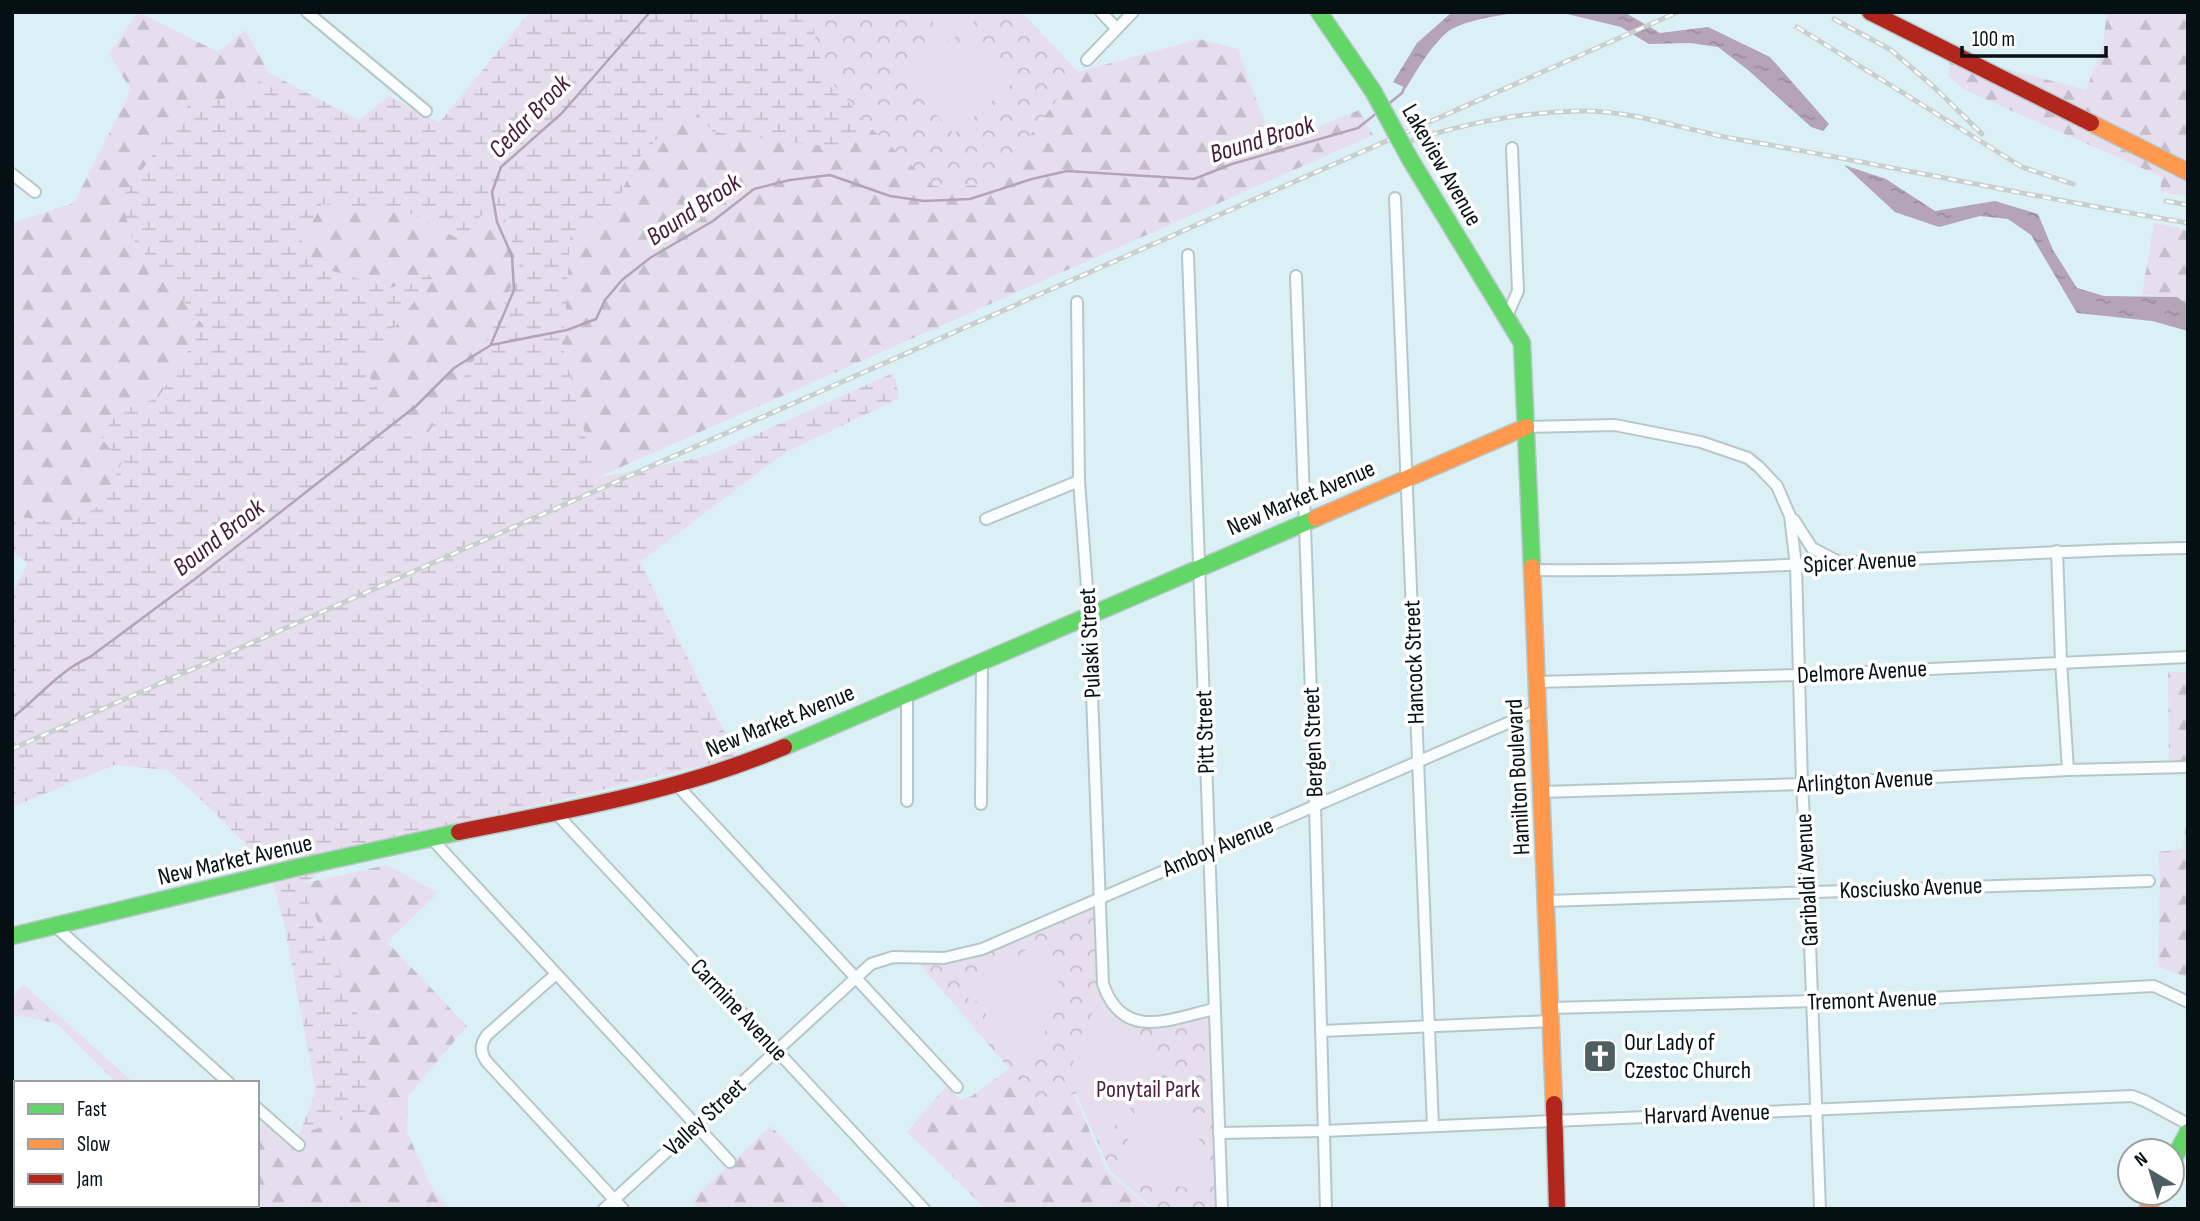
<svg xmlns="http://www.w3.org/2000/svg" width="2200" height="1221" viewBox="0 0 2200 1221" font-family="'Sofia Sans Condensed',sans-serif">
<style>
.forest{fill:url(#forest-firs)}
.wetland{fill:url(#wetland-marsh);fill-rule:evenodd}
.park{fill:url(#park-crowns)}
.garden{fill:#e6deec}
.water{fill:url(#water-ripples)}
.lines{fill:none;stroke-linecap:round;stroke-linejoin:round}
.stream{stroke:#b5a4b5;stroke-width:2.5}
.street-casing{stroke:#b6c7ca;stroke-width:14}
.fast-casing{stroke:#b6c7ca;stroke-width:19}
.slow-casing{stroke:#b6c7ca;stroke-width:19}
.jam-casing{stroke:#b6c7ca;stroke-width:19}
.street{stroke:#f9fdfd;stroke-width:10}
.fast{stroke:#63d668;stroke-width:16}
.slow{stroke:#ff974d;stroke-width:16}
.jam{stroke:#b3261e;stroke-width:16}
.rail-casing{stroke:#c9cfd0;stroke-width:5}
.rail{stroke:#fff;stroke-width:2.5;stroke-dasharray:8;stroke-linecap:butt}
.fast-bridge-casing{stroke:#b6c7ca;stroke-width:19;stroke-linecap:butt}
.fast-bridge{stroke:#63d668;stroke-width:16}
.labels{text-anchor:middle;dominant-baseline:central;stroke-width:7;stroke-linejoin:round;paint-order:stroke}
.street-label{font-size:24px;fill:#041013;stroke:#fff}
.poi-label{font-size:24px;fill:#041013;stroke:#fff;text-anchor:start}
.park-label{font-size:24px;fill:#4a1e3e;stroke:#fff}
.water-label{font-size:26px;font-style:italic;fill:#451939;stroke:#fff}
</style>
<defs>
<pattern id="forest-firs" width="22" height="20" patternUnits="userSpaceOnUse" patternTransform="scale(1.75)"><rect width="22" height="20" fill="#e6deec"/><path d="M5 1l3.5 6h-7zM16 11l3.5 6h-7z" fill="#c4bdca"/></pattern>
<pattern id="wetland-marsh" width="20" height="14" patternUnits="userSpaceOnUse" patternTransform="scale(1.75)"><rect width="20" height="14" fill="#e6deec"/><path d="M1 5h8M5 5V1M11 12h8M15 12V8" fill="none" stroke="#c4bdca"/></pattern>
<pattern id="park-crowns" width="20" height="18" patternUnits="userSpaceOnUse" patternTransform="scale(1.75)"><rect width="20" height="18" fill="#e6deec"/><path d="M2 6a3 3 0 1 1 6 0M12 15a3 3 0 1 1 6 0" fill="none" stroke="#c4bdca"/></pattern>
<pattern id="water-ripples" width="26" height="14" patternUnits="userSpaceOnUse" patternTransform="scale(1.75)"><rect width="26" height="14" fill="#b5a4b5"/><path d="M2 4q2-2 4 0t4 0M15 11q2-2 4 0t4 0" fill="none" stroke="#9a8c9b"/></pattern>
</defs>
<rect width="100%" height="100%" fill="#daf0f4"/>
<g class="forest">
<path d="M138,12L218,52L245,30L269,73L241,97L191,102L132,238L204,326L158,398L118,411L101,438L123,462L103,503L69,524L20,517L12,510V223L74,203L131,90L109,54Z"/>
<path d="M2107,12H2188V196L2160,192L2162,177L1965,90L1949,77L1950,54L2086,90L2103,45Z"/>
<path d="M1199,39L1238,49L1273,146L1359,110L1373,135L596,478L561,340L565,323L570,237L614,209L635,161L691,105L833,147L871,128L934,186L992,185L1078,72Z"/>
<path d="M322,204L412,214L461,240L490,204L502,209L520,268L488,338L419,448L363,368L436,273L390,289L319,267L301,243Z"/>
<path d="M2154,223L2188,230V305L2177,297L2142,295Z"/>
<path d="M2168,672H2188V772L2169,759Z"/>
<path d="M2188,807V978L2158,966L2160,881L2158,852L2183,849Z"/>
<path d="M387,865L438,893L387,942L467,1026L408,1096L407,1132L433,1190L452,1209H178L182,1205H257V1130L267,1119L299,1135L367,1035L301,884Z"/>
<path d="M23,984L134,1083H117L56,1023L12,1015V999Z"/>
<path d="M1010,1068L1037,1101L1074,1094L1107,1172L1151,1209H986L907,1132L947,1085L960,1100L972,1096Z"/>
<path d="M771,1126L849,1209H699L691,1200Z"/>
</g>
<path class="wetland" d="M530,12H810L823,72L871,128L833,147L713,132L690,105L635,162L614,209L570,237L565,323L561,340L596,478L708,456L893,373L900,398L786,452L640,562L737,757L377,844L301,884L367,1035V1111L299,1135L316,1091L283,920L269,868L207,805L168,770L114,765L12,807V592L28,563L12,551V510L20,517L69,524L103,503L122,462L101,438L118,411L158,398L204,326L132,238L121,199L191,102L241,97L269,73L359,120L389,96L439,123ZM322,204L412,214L461,240L490,205L502,209L520,268L488,338L419,448L363,368L437,272L390,288L319,267L301,243Z"/>
<g class="park">
<path d="M810,12H1022L1078,72L992,185L934,186L871,128L823,72Z"/>
<path d="M1100,899L1106,995L1141,1022L1212,1005L1222,1209H1154L1111,1172L1076,1094L1037,1101L917,961L1003,941Z"/>
</g>
<g class="garden">
<path d="M925,12H986L949,42Z"/>
<path d="M959,46C984,52 1001,60 1020,77L954,134L896,69C917,55 934,49 959,46Z"/>
<path d="M1041,940C1072,986 1060,1025 1019,1059L976,1001L970,1000L962,993L966,983L970,980L977,983Z"/>
<path d="M1097,1006L1164,1059L1167,1066L1107,1135C1061,1092 1065,1056 1097,1006Z"/>
<path d="M1160,1098C1196,1121 1211,1148 1204,1192L1136,1176L1125,1179L1116,1172L1143,1099Z"/>
</g>
<g class="water">
<path d="M1525,12C1505,14 1460,20 1445,34C1429,49 1417,70 1406,88L1393,82L1417,43L1451,13Z"/>
<path d="M1559,12H1624L1660,33L1708,27L1770,57L1829,124L1823,131L1811,127L1748,70L1718,47L1690,43L1649,44L1621,27Z"/>
<path d="M1844,165L1886,179L1935,211L1995,201L2038,214L2053,250L2077,288L2104,296L2177,297L2188,305V331L2152,321L2077,313L2031,235L2008,219L1980,216L1939,227L1895,212Z"/>
</g>
<g class="lines">
<g class="stream">
<path d="M1386,106L1402,93L1405,86"/>
<path d="M491,344L514,290L512,256L497,222L492,192L501,167L562,113L650,12"/>
<path d="M12,718C38,698 60,670 90,657L195,579L416,406L454,368L491,345L567,330L596,319L605,300L622,280L650,258L713,221L754,189L790,180L830,175L890,196L924,201L970,199L1032,179L1067,171L1194,179L1232,164L1358,128L1378,112"/>
</g>
<g class="street-casing">
<g id="street">
<path d="M307,12L426,111"/>
<path d="M1101,12L1116,28"/>
<path d="M1087,60L1133,12"/>
<path d="M12,174L35,192"/>
<path d="M1395,198L1433,1126"/>
<path d="M1188,255L1222,1209"/>
<path d="M1296,276L1315,805L1326,1209"/>
<path d="M1077,302L1079,481L1089,615L1103,984C1123,1042 1170,1019 1214,1009"/>
<path d="M1506,318L1518,291L1512,148"/>
<path d="M1526,427L1615,425L1701,442L1748,458L1759,467L1777,486L1790,516L1796,566L1802,784L1808,891L1820,1209"/>
<path d="M986,519L1079,481"/>
<path d="M1794,520L1812,548L1839,562"/>
<path d="M2057,551L2061,661L2068,770"/>
<path d="M1532,570C1751,573 1969,552 2188,548"/>
<path d="M1537,682L1800,675L2188,657"/>
<path d="M676,784L957,1087"/>
<path d="M1542,792L1802,784L2068,770L2188,767"/>
<path d="M907,801V694"/>
<path d="M981,804L982,661"/>
<path d="M555,812L924,1209"/>
<path d="M431,838L730,1162"/>
<path d="M1547,901L2149,881"/>
<path d="M55,926L229,1083"/>
<path d="M556,974L487,1035C480,1044 480,1053 487,1062L623,1209"/>
<path d="M1551,1008L1932,998L2154,986L2188,1002"/>
<path d="M1321,1031L1552,1021"/>
<path d="M257,1108L299,1145"/>
<path d="M1219,1133L1323,1131L2132,1096L2145,1101L2188,1124"/>
<path d="M604,1209L871,964L893,957L944,958L982,949L1538,710"/>
</g>
</g>
<g class="fast-casing">
<g id="fast">
<path d="M1319,12L1373,91"/>
<path d="M1410,159L1522,343L1532,567"/>
<path d="M784,747L1316,518"/>
<path d="M12,936L295,868L459,832"/>
<path d="M2172,1162L2188,1132"/>
</g>
</g>
<g class="slow-casing">
<g id="slow">
<path d="M2091,123L2188,172"/>
<path d="M1316,518L1526,427"/>
<path d="M1532,567L1554,1104"/>
<path d="M2148,1209L2156,1193"/>
</g>
</g>
<g class="jam-casing">
<g id="jam">
<path d="M1870,12L2091,123"/>
<path d="M459,832C568,810 681,791 784,747"/>
<path d="M1554,1104L1557,1209"/>
</g>
</g>
<use href="#street" class="street"/>
<use href="#fast" class="fast"/>
<use href="#slow" class="slow"/>
<use href="#jam" class="jam"/>
<g class="rail-casing">
<g id="rail">
<path d="M1834,19L1891,50L1934,87L1982,134"/>
<path d="M1797,27L2022,167L2073,184"/>
<path d="M1399,145C1457,125 1518,112 1580,111C1633,110 1684,130 1736,139C1887,165 2037,198 2188,223"/>
<path d="M2166,201L2188,205"/>
<path d="M12,749L1678,12"/>
</g>
</g>
<use href="#rail" class="rail"/>
<g class="fast-bridge-casing">
<path id="fast-bridge" d="M1373,91L1410,159"/>
</g>
<use href="#fast-bridge" class="fast-bridge"/>
</g>
<defs>
<g id="church-square" transform="scale(1.75)"><rect x="-9" y="-9" width="18" height="18" rx="4" fill="#4f5e62" stroke="#fff"/><path d="M-1.2-6h2.4v3.5h3.3v2.4h-3.3V6h-2.4V-.1h-3.3v-2.4h3.3Z" fill="#fff"/></g>
</defs>
<g fill-rule="evenodd">
<use href="#church-square" x="1600" y="1056"/>
</g>
<g class="labels">
<g class="street-label">
<text transform="translate(1442 165) rotate(60)">Lakeview Avenue</text>
<text transform="translate(1301 498) rotate(-23)">New Market Avenue</text>
<text transform="translate(1860 562) rotate(-3)">Spicer Avenue</text>
<text transform="translate(1090 643) rotate(-93)">Pulaski Street</text>
<text transform="translate(1414 662) rotate(-92)">Hancock Street</text>
<text transform="translate(1862 672) rotate(-3)">Delmore Avenue</text>
<text transform="translate(780 721) rotate(-22)">New Market Avenue</text>
<text transform="translate(1205 732) rotate(-92)">Pitt Street</text>
<text transform="translate(1313 742) rotate(-92)">Bergen Street</text>
<text transform="translate(1518 777) rotate(-93)">Hamilton Boulevard</text>
<text transform="translate(1865 781) rotate(-3)">Arlington Avenue</text>
<text transform="translate(1218 847) rotate(-23)">Amboy Avenue</text>
<text transform="translate(235 860) rotate(-13)">New Market Avenue</text>
<text transform="translate(1807 880) rotate(-93)">Garibaldi Avenue</text>
<text transform="translate(1911 888) rotate(-2)">Kosciusko Avenue</text>
<text transform="translate(1872 1000) rotate(-2)">Tremont Avenue</text>
<text transform="translate(739 1010) rotate(47)">Carmine Avenue</text>
<text transform="translate(1707 1114) rotate(-2)">Harvard Avenue</text>
<text transform="translate(705 1117) rotate(-43)">Valley Street</text>
</g>
<g class="poi-label">
<text x="1624" y="1042">Our Lady of<tspan x="1624" dy="28">Czestoc Church</tspan></text>
</g>
<g class="park-label">
<text x="1148" y="1089">Ponytail Park</text>
</g>
<g class="water-label">
<text transform="translate(530 117) rotate(-46)">Cedar Brook</text>
<text transform="translate(1262 140) rotate(-17)">Bound Brook</text>
<text transform="translate(694 210) rotate(-34)">Bound Brook</text>
<text transform="translate(219 538) rotate(-38)">Bound Brook</text>
</g>
</g>
<rect width="2200" height="1221" fill="none" stroke="#041013" stroke-width="28"/>
<rect x="14" y="1081" width="245" height="126" fill="#ffffff" stroke="#9b9fa1" stroke-width="2"/>
<rect x="28" y="1104" width="35" height="10" fill="#63d668" stroke="#9b9fa1" stroke-width="2"/>
<text x="77" y="1116" font-size="21" fill="#041013">Fast</text>
<rect x="28" y="1139" width="35" height="10" fill="#ff974d" stroke="#9b9fa1" stroke-width="2"/>
<text x="77" y="1151" font-size="21" fill="#041013">Slow</text>
<rect x="28" y="1174" width="35" height="10" fill="#b3261e" stroke="#9b9fa1" stroke-width="2"/>
<text x="77" y="1186" font-size="21" fill="#041013">Jam</text>
<g transform="translate(2151 1172) rotate(322)"><circle r="33" fill="#ffffff" stroke="#9b9fa1" stroke-width="2"/>
<path d="M0-5L12 26L0 18L-12 26Z" fill="#4f5e62"/>
<text y="-10" font-size="19" font-weight="bold" text-anchor="middle" fill="#041013">N</text>
</g>
<path d="M1962 46v10h144v-10" fill="none" stroke="#041013" stroke-width="3.5"/>
<text x="1972" y="46" font-size="21" fill="#041013" stroke="#ffffff" stroke-width="5" paint-order="stroke">100 m</text>
</svg>
